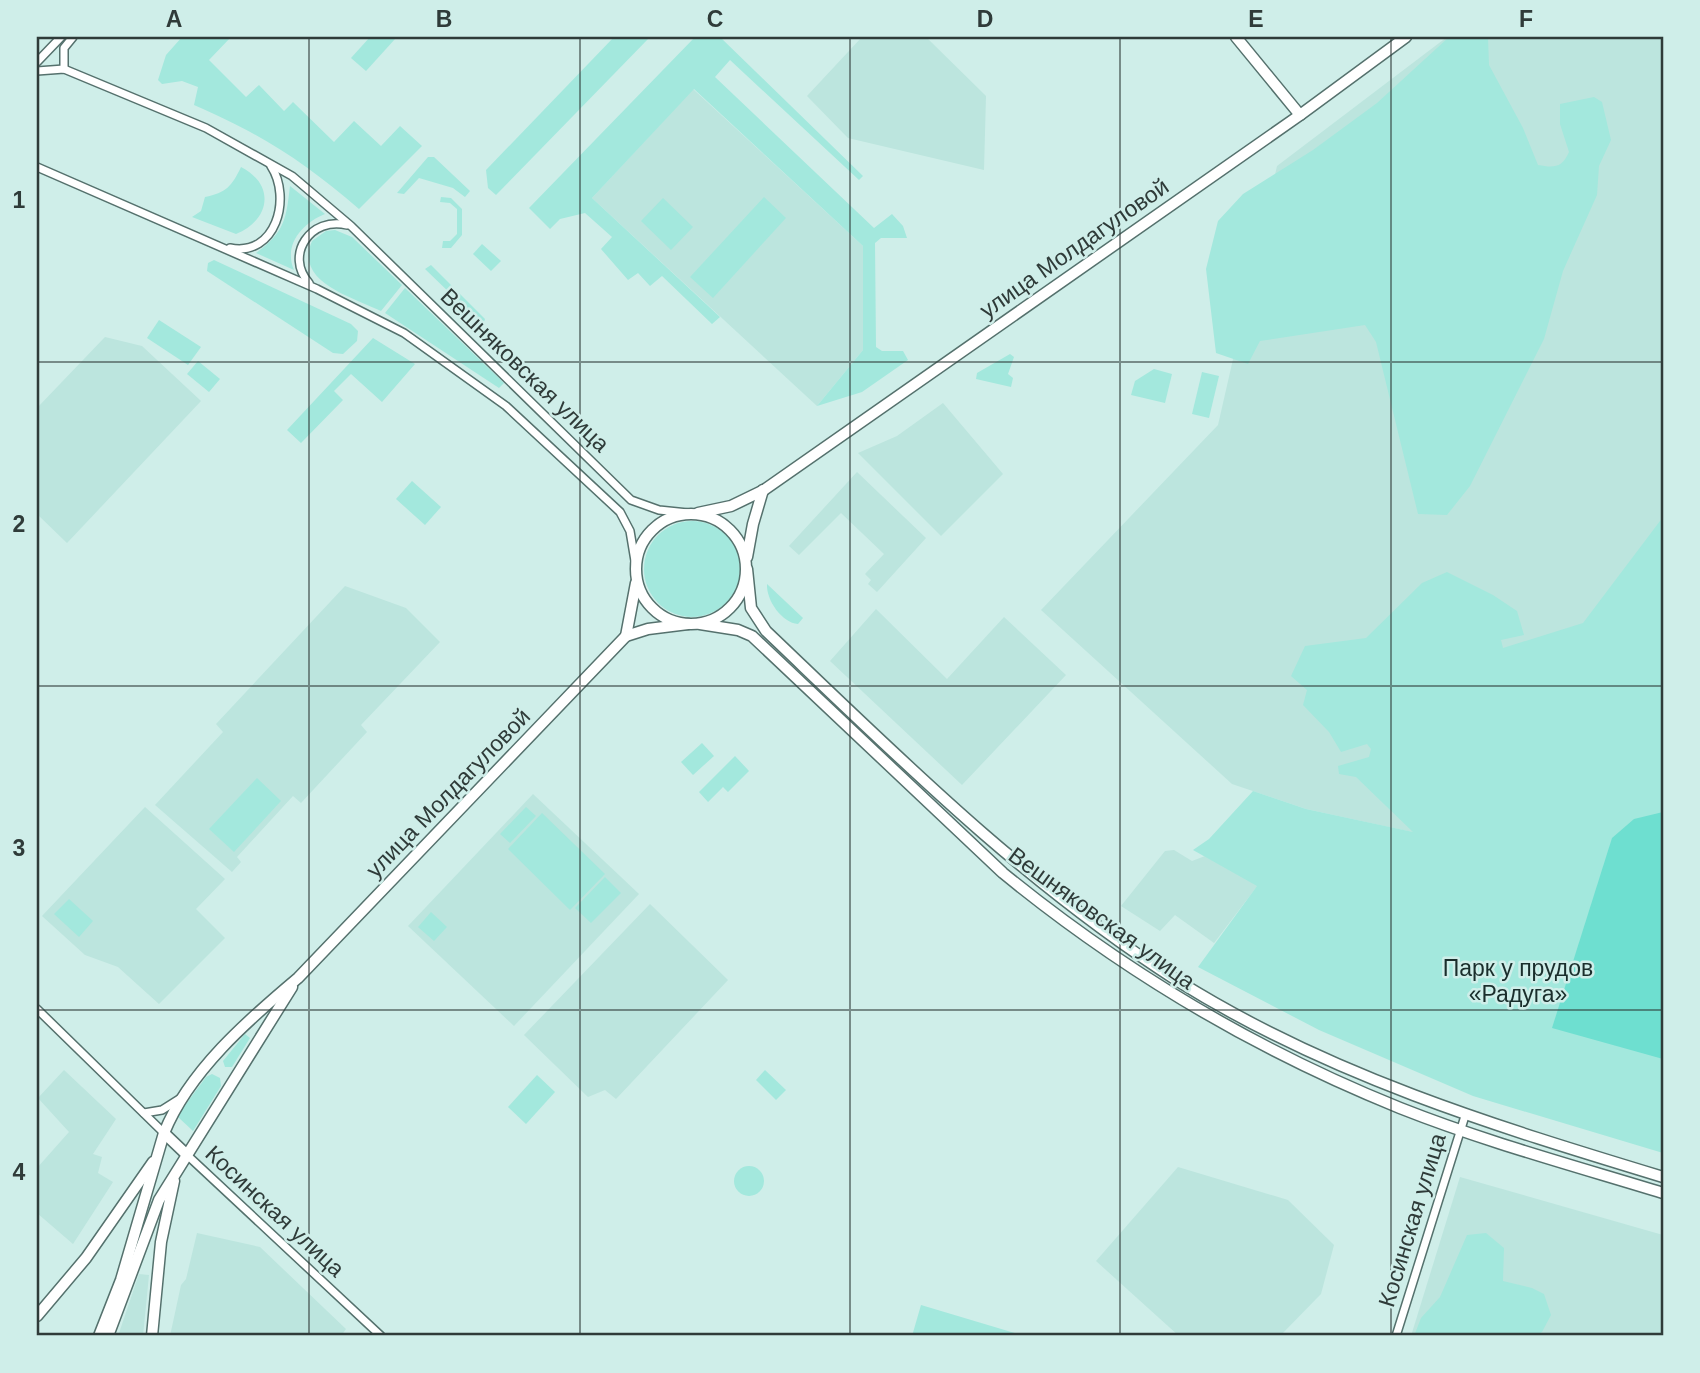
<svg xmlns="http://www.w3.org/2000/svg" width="1700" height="1373" viewBox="0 0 1700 1373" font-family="Arial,sans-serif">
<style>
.built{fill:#bce5de}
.green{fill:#a3e8dd}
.water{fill:#6edfd0}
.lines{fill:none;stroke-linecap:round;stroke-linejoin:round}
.street-casing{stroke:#55716d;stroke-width:10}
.secondary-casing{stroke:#55716d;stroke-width:13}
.street{stroke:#fff;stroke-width:7}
.secondary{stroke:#fff;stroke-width:10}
.grid{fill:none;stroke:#2f3b39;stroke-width:2;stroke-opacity:0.55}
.labels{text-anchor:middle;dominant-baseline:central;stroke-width:5;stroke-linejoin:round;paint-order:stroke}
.street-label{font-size:23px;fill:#2f3b39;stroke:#cfeee9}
.park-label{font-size:23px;fill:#1a2e2c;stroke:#cfeee9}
.neatline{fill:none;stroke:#2f3b39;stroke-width:2.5}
.grid-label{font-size:23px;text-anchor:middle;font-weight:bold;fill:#2f3b39}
</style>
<rect width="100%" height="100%" fill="#cfeee9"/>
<g class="built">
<path d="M862,37H926L986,96L984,170L848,138L807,96Z"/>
<path d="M1447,37H1663V795L1550,862L1306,809L1232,784L1041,610L1218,425L1277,166Z"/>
<path d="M693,89L863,246V350L817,406L592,198Z"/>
<path d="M105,337L142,346L201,401L67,543L37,514V408Z"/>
<path d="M943,403L1003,474L941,536L858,453L897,436Z"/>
<path d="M857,472L926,538L877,592L868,584L871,580L865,574L884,554L841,513L799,555L789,546Z"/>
<path d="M345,586L406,608L440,642L361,725L367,732L301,803L293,796L237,857L241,862L232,872L155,805L223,732L216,724Z"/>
<path d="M876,609L947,679L1004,617L1066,675L962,785L830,661Z"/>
<path d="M533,794L639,894L514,1026L408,926Z"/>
<path d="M145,807L225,879L196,909L225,938L159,1004L118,967L85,955L42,916Z"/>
<path d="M1174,850L1192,861L1205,856L1258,885L1214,943L1175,915L1160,931L1121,906L1165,851Z"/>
<path d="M650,904L728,980L616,1099L605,1090L588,1097L524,1035Z"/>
<path d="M64,1070L116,1119L93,1154L102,1157L98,1173L113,1182L73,1244L37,1213V1168L69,1132L38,1098Z"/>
<path d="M1178,1167L1288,1200L1334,1245L1321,1294L1280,1336H1179L1096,1261Z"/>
<path d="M1460,1177L1663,1235V1336H1411Z"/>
<path d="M197,1233L260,1247L346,1329L341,1336H170L181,1285L186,1279Z"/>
<path d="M139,1274L149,1275L143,1336H118Z"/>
</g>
<g class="green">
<path d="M182,37H231L209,60L246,97L259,85L284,111L293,102L334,142L354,121L381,146L400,126L422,146L359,209C303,161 261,134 194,105L198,87L182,81L162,84L158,80L166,55Z"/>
<path d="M370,37L395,39L366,71L351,58Z"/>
<path d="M614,37H650L496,195L488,188L486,170Z"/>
<path d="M695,37H720L863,176L859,180L730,60L715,77L874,228L892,214L903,226L907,238H881L875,243L876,347L882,351H903L908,360L862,392L817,406L863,350V246L694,89L592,198L720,317L712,324L662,276L650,286L638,273L628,280L601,249L612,237L585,213L560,219L550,229L529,208Z"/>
<path d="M1449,37H1488L1489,65L1523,128L1538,165C1554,168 1562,168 1569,152L1560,124V104L1594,97L1602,102L1611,140L1599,166L1597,195L1563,271L1544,339L1470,486L1447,515L1418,514L1376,342L1365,325L1260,341L1248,364L1216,353L1206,269L1218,221L1243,194L1313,150L1377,103Z"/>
<path d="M428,157H434L470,191L465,197L453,188L419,178L404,194L397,193Z"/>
<path d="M241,167C276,185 270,220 236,234L192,217L201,211L205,197C226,193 232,186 241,167Z"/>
<path d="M290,186L325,214C303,223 283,244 294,270L256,253C285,232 286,219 290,186Z"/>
<path d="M441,197L451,198L462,209V235L451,248H442L443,241H450L457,234V209L450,203L440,202Z"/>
<path d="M764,197L786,218L713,298L690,277Z"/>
<path d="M663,198L693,227L671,250L641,221Z"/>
<path d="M335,230L352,237L402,285L381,311C352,297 294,282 312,241L326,231Z"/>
<path d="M482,244L501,261L491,271L473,254Z"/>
<path d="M214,260L351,324L358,331L357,341L343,354L333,353L207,271L208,263Z"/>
<path d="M431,265L485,319L483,325L425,269Z"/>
<path d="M405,288L504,383L499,388L385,313Z"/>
<path d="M159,320L201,347L188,365L147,338Z"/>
<path d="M373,338L415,364L382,402L351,374L334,391L343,400L301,443L287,430Z"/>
<path d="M1010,354L1014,357L1008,374L1013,378L1011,387L976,379L977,373Z"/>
<path d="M198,361L220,379L209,392L187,374Z"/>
<path d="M1154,369L1172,374L1165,403L1131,395L1135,381Z"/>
<path d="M1202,372L1219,376L1209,418L1192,414Z"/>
<path d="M412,481L441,507L425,525L396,499Z"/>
<path d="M1663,517V1153L1473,1096L1319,1030L1198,967L1257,886L1193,850L1209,839L1253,791L1306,809L1413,832L1356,777L1339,774L1338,766L1369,757L1371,749L1367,744L1341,752L1329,732L1303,705L1307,690L1291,676L1305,646L1366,638L1422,583L1447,572L1493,595L1517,611L1524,635L1501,640L1503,648L1583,623Z"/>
<circle cx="692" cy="569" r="48"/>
<path d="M767,584L803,618L798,624C782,623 766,600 767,584Z"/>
<path d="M702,743L714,756L693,775L681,762Z"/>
<path d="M735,756L749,771L728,792L723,787L708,802L699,792Z"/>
<path d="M257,778L281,801L234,852L209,829Z"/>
<path d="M526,807L536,816L510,843L500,834Z"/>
<path d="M542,813L605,874L570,910L508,849Z"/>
<path d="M605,877L621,893L591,923L575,908Z"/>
<path d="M69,899L93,921L79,937L54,914Z"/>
<path d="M431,912L447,927L434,941L418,927Z"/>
<path d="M245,1034L250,1038L232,1067H225L223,1061Z"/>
<path d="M765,1070L786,1090L776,1100L756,1080Z"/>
<path d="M212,1074L220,1078L221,1086L193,1131L177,1116L206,1077Z"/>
<path d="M537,1075L555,1092L526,1124L508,1107Z"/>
<circle cx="749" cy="1181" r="15"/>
<path d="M1486,1233L1504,1248L1503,1281L1532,1288L1544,1294L1551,1315L1542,1332L1535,1336H1414L1421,1318L1440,1297L1467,1235Z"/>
<path d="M921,1305L1021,1335L1020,1336H912Z"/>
</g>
<path class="water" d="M1663,812V1059L1552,1028L1612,838L1634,819Z"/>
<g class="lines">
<g class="street-casing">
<g id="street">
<path d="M37,62L61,37"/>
<path d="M64,69V48L73,37"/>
<path d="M37,71L64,69L206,128L292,176L351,226L631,500L659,510L688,513"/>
<path d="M37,167L317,289L404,333L506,406L620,512L630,531L636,567"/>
<path d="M230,248C276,257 292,198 271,166"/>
<path d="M309,283C284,255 311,216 347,225"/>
<path d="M37,1009L164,1133"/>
<path d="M144,1113L162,1110L181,1098"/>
<path d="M186,1154L381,1336"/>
<path d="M1396,1336L1465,1116"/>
</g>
</g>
<g class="secondary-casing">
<g id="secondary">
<path d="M1236,37L1300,115"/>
<path d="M698,513L731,506L764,490L1300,115L1406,37"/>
<circle cx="691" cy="569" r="55"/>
<path d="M747,557L753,524L763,490"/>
<path d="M747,569L751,608L766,631C897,756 1024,883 1178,981C1328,1075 1495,1126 1663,1177"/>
<path d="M700,624L738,630L752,636L1003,873C1123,971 1256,1050 1400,1108C1486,1142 1575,1166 1663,1193"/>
<path d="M626,636L636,583"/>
<path d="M164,1133L186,1154"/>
<path d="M37,1316L86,1258L153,1162"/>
<path d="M99,1336L121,1280L164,1133C189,1071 248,1020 298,978L626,636L648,629L688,624"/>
<path d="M108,1336L159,1200L292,987"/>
<path d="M152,1336L161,1242L174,1181"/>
</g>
</g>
<use href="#street" class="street"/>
<use href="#secondary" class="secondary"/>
</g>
<path class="grid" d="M309,37V1336M580,37V1336M850,37V1336M1120,37V1336M1391,37V1336M37,362H1663M37,686H1663M37,1010H1663"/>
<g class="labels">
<g class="street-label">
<text transform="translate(1074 248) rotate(-35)">улица Молдагуловой</text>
<text transform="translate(525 370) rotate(44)">Вешняковская улица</text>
<text transform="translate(448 793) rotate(-46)">улица Молдагуловой</text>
<text transform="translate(1102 918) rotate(36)">Вешняковская улица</text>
<text transform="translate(275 1211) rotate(43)">Косинская улица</text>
<text transform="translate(1412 1220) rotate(-73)">Косинская улица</text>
</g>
<g class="park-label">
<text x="1518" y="968">Парк у прудов<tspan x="1518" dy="26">«Радуга»</tspan></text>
</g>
</g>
<rect width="1700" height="1373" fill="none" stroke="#cfeee9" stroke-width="77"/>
<rect x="38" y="38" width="1624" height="1296" class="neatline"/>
<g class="grid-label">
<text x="174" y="27">A</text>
<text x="444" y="27">B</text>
<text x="715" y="27">C</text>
<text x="985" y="27">D</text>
<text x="1256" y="27">E</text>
<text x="1526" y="27">F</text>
<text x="19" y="208">1</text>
<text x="19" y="532">2</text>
<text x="19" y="856">3</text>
<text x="19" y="1180">4</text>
</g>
</svg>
